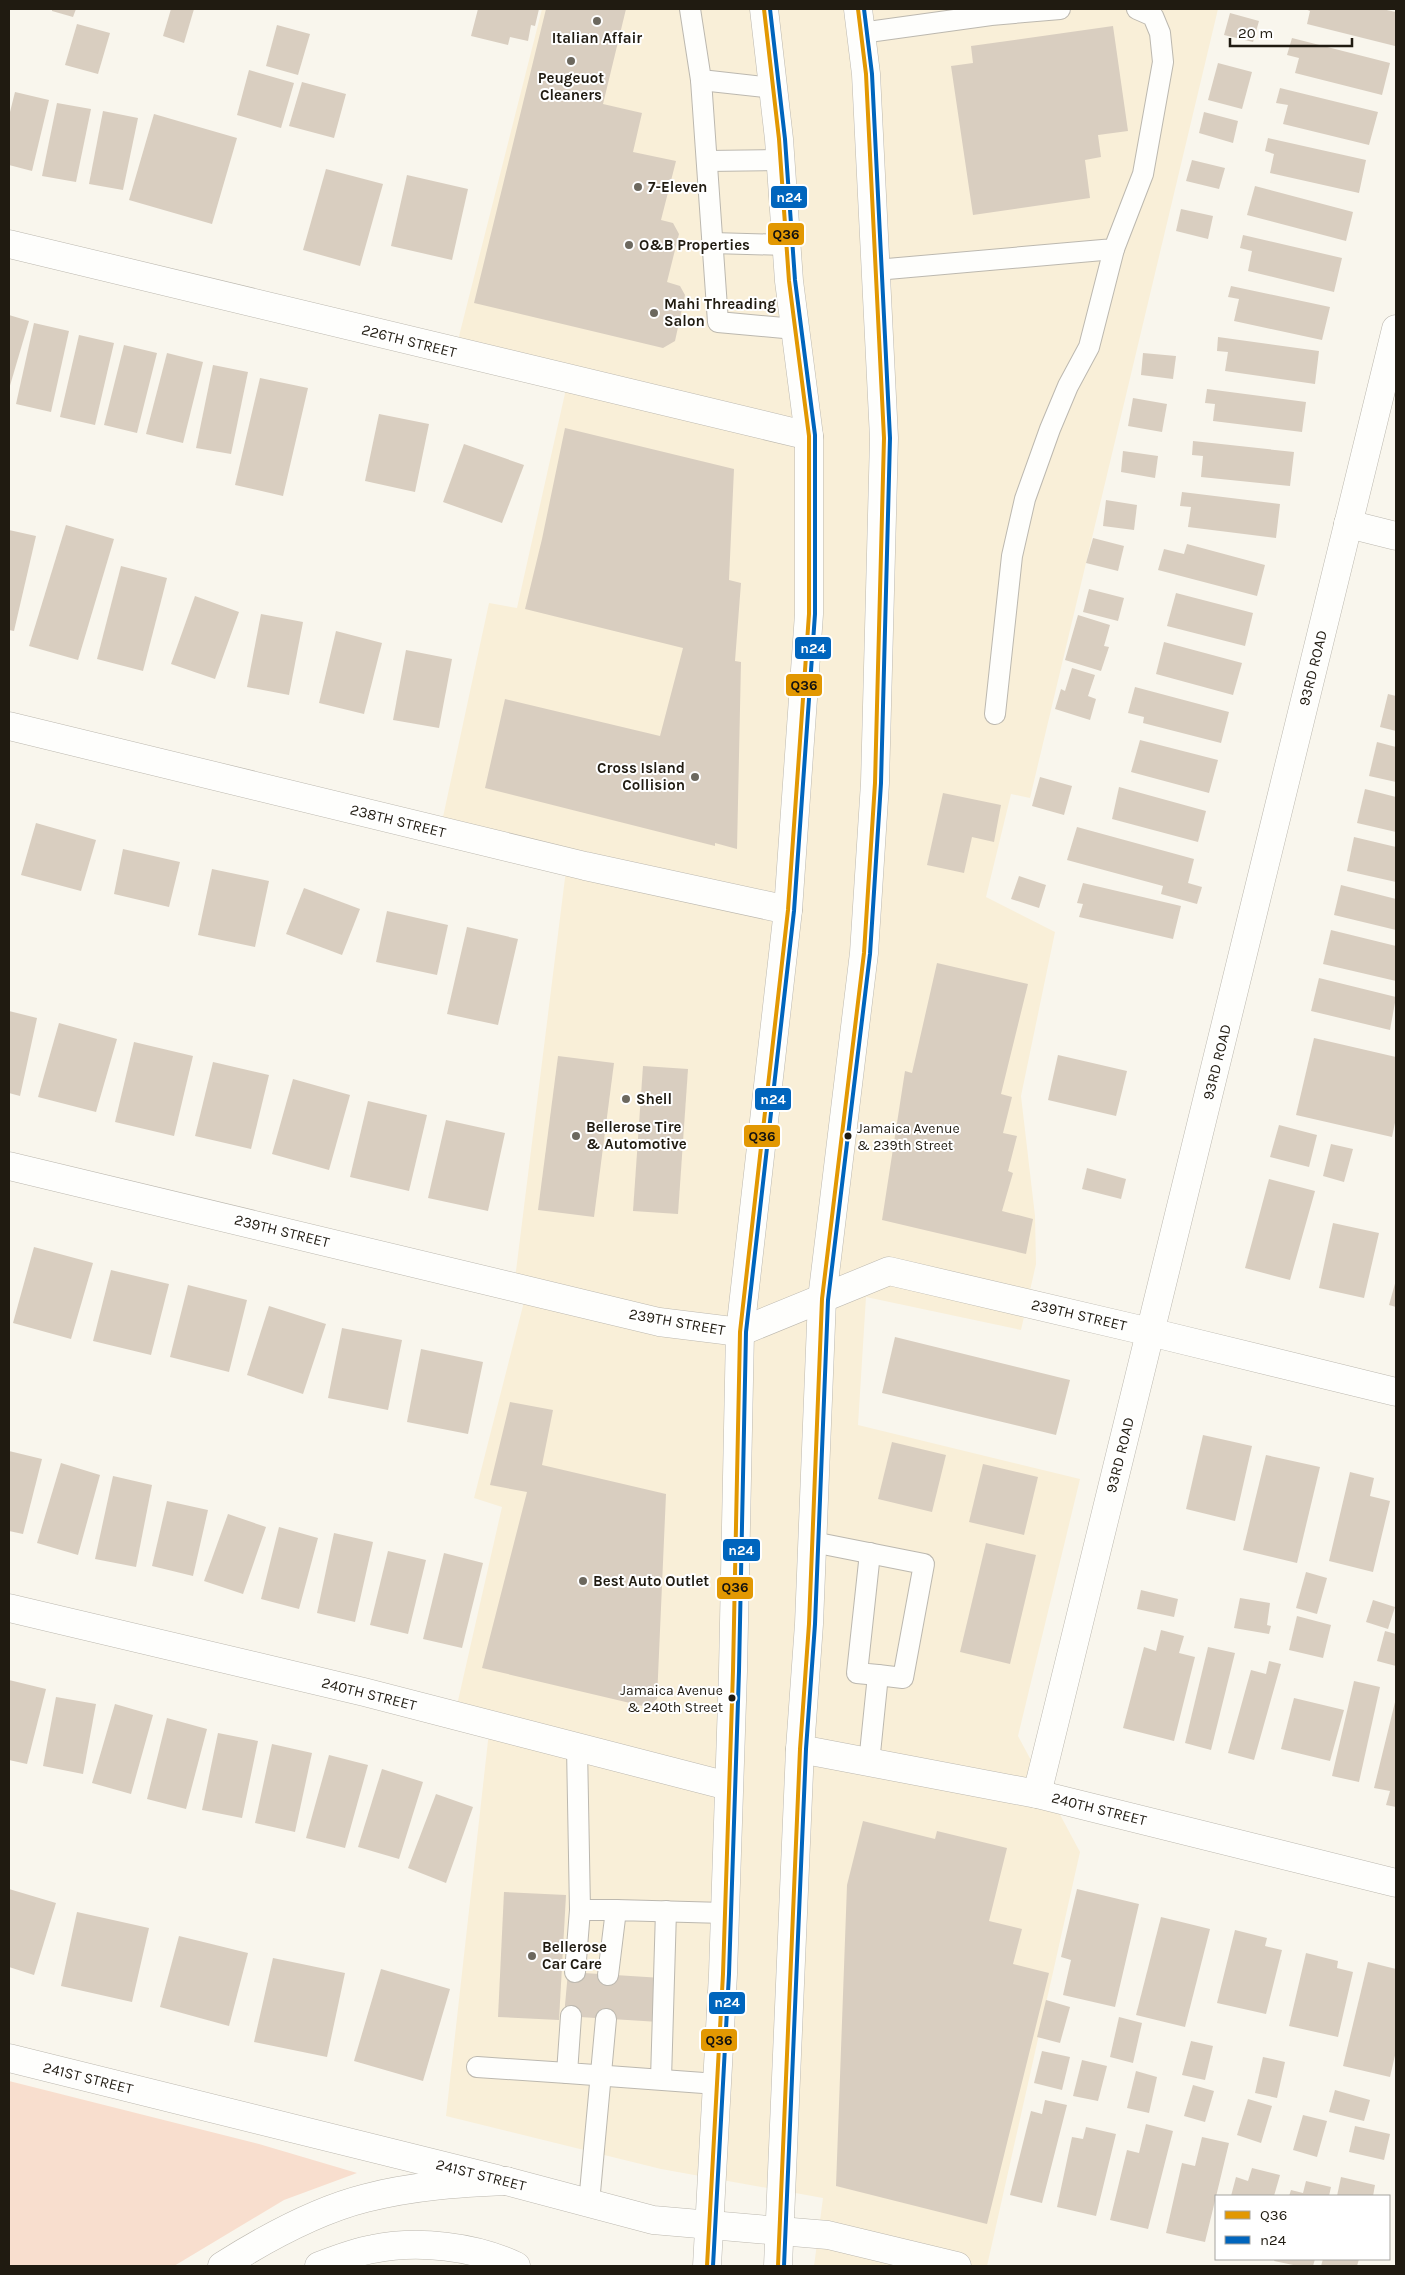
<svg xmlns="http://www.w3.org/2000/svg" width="1405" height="2275" viewBox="0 0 1405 2275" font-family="Karla,sans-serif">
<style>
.built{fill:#f9efd8}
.green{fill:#f8dece}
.building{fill:#d9cec0}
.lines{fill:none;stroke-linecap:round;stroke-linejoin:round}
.lane-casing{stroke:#bcb8af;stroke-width:22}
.street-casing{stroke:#bcb8af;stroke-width:29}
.secondary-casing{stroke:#bcb8af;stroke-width:29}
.primary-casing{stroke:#bcb8af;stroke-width:29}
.highway-casing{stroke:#bcb8af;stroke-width:29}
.lane{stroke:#fefefc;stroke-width:20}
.street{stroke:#fefefc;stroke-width:28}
.secondary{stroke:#fefefc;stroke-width:28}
.primary{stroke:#fefefc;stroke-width:28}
.highway{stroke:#fefefc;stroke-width:28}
.bus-1-casing{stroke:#fff;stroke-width:8}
.bus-2-casing{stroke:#fff;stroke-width:8}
.bus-1{stroke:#e29802;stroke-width:4}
.bus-2{stroke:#0065bd;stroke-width:4}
.poi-dot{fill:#6c685e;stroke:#fff;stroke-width:2}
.bus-dot{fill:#201b11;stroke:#fff;stroke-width:2}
.labels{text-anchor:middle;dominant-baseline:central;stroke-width:4;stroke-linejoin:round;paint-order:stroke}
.bus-label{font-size:14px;fill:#201b11;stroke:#fff;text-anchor:start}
.poi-label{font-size:15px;font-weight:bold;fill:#201b11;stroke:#fff;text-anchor:start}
.street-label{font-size:15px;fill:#201b11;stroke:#fff}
.line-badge{stroke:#fff;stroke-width:2}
.badge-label{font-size:14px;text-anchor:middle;font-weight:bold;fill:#fff}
.pale-badge-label{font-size:14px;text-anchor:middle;font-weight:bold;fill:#111}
</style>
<rect width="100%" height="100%" fill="#f9f6ed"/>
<path class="built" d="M542,9H1218L1030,798L1011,794L986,897L1055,932L1021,1096L1035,1216L1036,1264L1021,1330L866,1297L858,1425L1080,1479L1018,1736L1080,1852L987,2266H814L823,2198L661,2169L446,2116L490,1723L455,1714L502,1507L474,1498L527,1290L514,1287L567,862L440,831L489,603L517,608L568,380L455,352Z"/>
<path class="green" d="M9,2081L259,2144L357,2173L284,2200L174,2266H9Z"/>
<g class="building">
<path d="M52,9H76L73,17L52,11Z"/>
<path d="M171,9H194L184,43L163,36Z"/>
<path d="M478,9H539L535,26L531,25L528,41L510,37L508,45L471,36Z"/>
<path d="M546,9H626L603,104L642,113L633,152L676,161L661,220L673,223L679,234L667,282L680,286L685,295L675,341L663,348L474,303Z"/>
<path d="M1305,9H1382L1396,12L1395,46L1307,24L1310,11Z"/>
<path d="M1230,13L1259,21L1253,42L1224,35Z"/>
<path d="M77,24L110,33L98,74L65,65Z"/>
<path d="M277,25L310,34L298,75L266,66Z"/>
<path d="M1113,26L1128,131L1098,135L1101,157L1085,160L1090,198L973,215L951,66L973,63L971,46Z"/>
<path d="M1292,38L1390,63L1382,95L1295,73L1299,58L1287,55Z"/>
<path d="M1218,63L1252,72L1242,109L1208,100Z"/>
<path d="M249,70L294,83L281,128L237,115Z"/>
<path d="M302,82L346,94L334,138L289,126Z"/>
<path d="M1280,88L1378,112L1369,145L1283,124L1288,105L1276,103Z"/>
<path d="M15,92L49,100L32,171L9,165V116Z"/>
<path d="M57,103L91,109L76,182L42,176Z"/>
<path d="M103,111L138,118L123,190L89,184Z"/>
<path d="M1204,112L1238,121L1233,143L1199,133Z"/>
<path d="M154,114L237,138L212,224L129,200Z"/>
<path d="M1268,138L1366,160L1359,193L1270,173L1274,154L1265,151Z"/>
<path d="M1192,160L1225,168L1219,189L1186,181Z"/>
<path d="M326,169L383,184L360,266L303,250Z"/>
<path d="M407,175L468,189L452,260L391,246Z"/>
<path d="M1255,186L1353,212L1346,241L1247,215Z"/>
<path d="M1181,209L1213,216L1208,239L1176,231Z"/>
<path d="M1243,235L1342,258L1334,292L1248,271L1252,251L1240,248Z"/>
<path d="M1231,286L1330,307L1322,340L1234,321L1239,299L1228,297Z"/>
<path d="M9,315L29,321L9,389Z"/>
<path d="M34,323L69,331L51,412L16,404Z"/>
<path d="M79,335L114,343L95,425L60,417Z"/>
<path d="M1218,337L1319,351L1315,384L1225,371L1228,352L1217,351Z"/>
<path d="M124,345L157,353L137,433L104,425Z"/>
<path d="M167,353L203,362L183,443L146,434Z"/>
<path d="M1143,353L1176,356L1173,379L1141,375Z"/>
<path d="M213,365L248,372L231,454L196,448Z"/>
<path d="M260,378L308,388L283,496L235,485Z"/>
<path d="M1207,389L1306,402L1302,432L1213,421L1215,404L1205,403Z"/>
<path d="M1133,398L1167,404L1162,432L1128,426Z"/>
<path d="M379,414L429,424L415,492L365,481Z"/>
<path d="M565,428L734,469L729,580L741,583L735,661L741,662L737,849L715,843V846L485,788L505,699L660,736L683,648L525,609L542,539Z"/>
<path d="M1193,441L1294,452L1290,486L1201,477L1203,456L1192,455Z"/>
<path d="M464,444L524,465L502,523L443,502Z"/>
<path d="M1123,451L1158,456L1155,478L1121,472Z"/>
<path d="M1182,492L1280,504L1276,538L1188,527L1191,507L1180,506Z"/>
<path d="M1106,500L1137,505L1134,530L1103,526Z"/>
<path d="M66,525L114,539L78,660L29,646Z"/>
<path d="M9,530L36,536L14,631L9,630Z"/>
<path d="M1093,538L1124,546L1118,571L1086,563Z"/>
<path d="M1187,544L1265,565L1257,596L1158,570L1164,549L1184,554Z"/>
<path d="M121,566L167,578L143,671L97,659Z"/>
<path d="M1089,589L1124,598L1118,621L1083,612Z"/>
<path d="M1176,593L1253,613L1245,646L1167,626Z"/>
<path d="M195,596L239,612L215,679L171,664Z"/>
<path d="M261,614L303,622L289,695L247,687Z"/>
<path d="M1078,615L1110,625L1104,646L1109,647L1101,671L1065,660Z"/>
<path d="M336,631L382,643L364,714L319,703Z"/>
<path d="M1164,642L1242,663L1233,695L1156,674Z"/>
<path d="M406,650L452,659L439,728L393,720Z"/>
<path d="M1072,668L1095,675L1088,696L1096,699L1090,720L1055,709L1061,689L1065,691Z"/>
<path d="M1135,687L1229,712L1221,743L1143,723L1144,717L1128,713Z"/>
<path d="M1388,694L1396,696V731L1380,727Z"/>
<path d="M1140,740L1218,760L1209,793L1131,772Z"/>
<path d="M1377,742L1396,747V782L1369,776Z"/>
<path d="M1040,777L1072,786L1064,815L1032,806Z"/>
<path d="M1119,787L1206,811L1198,842L1112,819Z"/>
<path d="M1365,789L1396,797V832L1357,823Z"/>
<path d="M943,793L1001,805L994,842L972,837L964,873L927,865Z"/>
<path d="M36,823L96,840L81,891L21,875Z"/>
<path d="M1077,827L1194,859L1188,883L1202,887L1197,904L1161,894L1163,886L1067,860Z"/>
<path d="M1354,837L1396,847V882L1347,871Z"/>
<path d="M123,849L180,862L169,907L114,894Z"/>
<path d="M212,869L269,881L255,947L198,935Z"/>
<path d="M1019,876L1046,885L1039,908L1011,899Z"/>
<path d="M1083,883L1181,906L1173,939L1079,917L1083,904L1077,903Z"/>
<path d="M1341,885L1396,899V930L1334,915Z"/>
<path d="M304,888L360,909L342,955L286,934Z"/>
<path d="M387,911L448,925L437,975L376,962Z"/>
<path d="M467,927L518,939L498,1025L447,1014Z"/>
<path d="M1331,930L1396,946V981L1323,964Z"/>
<path d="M937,963L1028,984L1001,1094L1012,1097L1003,1133L1017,1136L1008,1171L1013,1173L1002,1211L1033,1219L1026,1254L882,1220L905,1071L912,1073Z"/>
<path d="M1319,978L1396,997L1390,1030L1311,1011Z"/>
<path d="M9,1011L37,1018L20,1096L9,1093Z"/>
<path d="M59,1023L117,1039L96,1112L38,1097Z"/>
<path d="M1314,1038L1396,1057V1118L1392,1137L1296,1115Z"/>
<path d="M134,1042L193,1056L174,1136L115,1122Z"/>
<path d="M1058,1055L1127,1071L1116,1116L1048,1100Z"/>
<path d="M558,1056L614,1063L594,1217L538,1210Z"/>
<path d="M213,1062L269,1075L251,1149L195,1136Z"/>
<path d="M643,1066L688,1069L678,1214L633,1211Z"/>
<path d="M293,1079L350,1095L329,1170L272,1154Z"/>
<path d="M368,1101L427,1115L409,1191L350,1177Z"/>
<path d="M446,1120L505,1133L488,1211L428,1198Z"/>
<path d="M1279,1125L1317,1135L1309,1167L1270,1157Z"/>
<path d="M1331,1144L1353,1149L1344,1182L1323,1176Z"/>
<path d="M1087,1168L1126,1179L1121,1199L1082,1189Z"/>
<path d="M1269,1179L1315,1191L1290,1280L1245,1268Z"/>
<path d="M1333,1223L1379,1233L1364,1298L1319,1288Z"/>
<path d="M34,1247L93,1263L71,1339L13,1323Z"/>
<path d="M111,1270L169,1284L151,1355L93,1341Z"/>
<path d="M1396,1280V1307L1389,1305Z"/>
<path d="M188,1285L247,1300L229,1372L170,1357Z"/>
<path d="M269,1306L326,1324L303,1394L247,1375Z"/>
<path d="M342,1328L402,1340L388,1410L328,1398Z"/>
<path d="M895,1337L1070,1380L1056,1435L882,1393Z"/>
<path d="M421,1349L483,1362L468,1434L407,1422Z"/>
<path d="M510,1402L553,1410L542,1465L666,1494L657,1699L647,1707L482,1668L527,1492L490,1485Z"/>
<path d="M1203,1435L1252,1446L1235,1521L1186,1509Z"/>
<path d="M892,1442L946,1455L932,1512L878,1499Z"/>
<path d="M9,1451L42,1459L23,1534L9,1531Z"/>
<path d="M1266,1455L1320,1467L1297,1563L1243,1550Z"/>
<path d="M61,1463L100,1475L78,1555L37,1543Z"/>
<path d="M983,1464L1038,1477L1024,1535L969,1522Z"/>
<path d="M1350,1472L1374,1478L1370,1496L1390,1501L1373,1572L1329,1561Z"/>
<path d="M113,1476L152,1485L136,1567L95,1559Z"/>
<path d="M167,1501L208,1510L193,1576L152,1566Z"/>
<path d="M228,1514L266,1527L243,1594L204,1581Z"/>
<path d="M279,1527L318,1538L299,1609L261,1599Z"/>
<path d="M334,1533L373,1542L355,1622L317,1613Z"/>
<path d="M986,1543L1036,1555L1010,1664L960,1652Z"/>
<path d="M388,1551L426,1560L408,1634L370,1625Z"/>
<path d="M444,1553L483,1563L462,1648L423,1639Z"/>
<path d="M1306,1572L1327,1578L1317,1614L1296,1608Z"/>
<path d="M1141,1590L1178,1599L1174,1617L1137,1609Z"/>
<path d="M1240,1598L1270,1603L1267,1625L1271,1626L1269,1634L1234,1628Z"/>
<path d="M1373,1600L1395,1607L1388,1629L1366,1622Z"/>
<path d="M1297,1616L1331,1625L1323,1658L1289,1650Z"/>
<path d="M1161,1630L1184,1636L1179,1653L1195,1657L1174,1741L1123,1728L1144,1647L1156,1651Z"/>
<path d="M1385,1631L1396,1634V1666L1377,1661Z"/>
<path d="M1208,1647L1235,1653L1211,1750L1185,1743Z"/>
<path d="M1269,1661L1281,1664L1254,1760L1228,1753L1251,1670L1266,1674Z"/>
<path d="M9,1680L46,1689L27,1764L9,1760Z"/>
<path d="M1354,1681L1380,1687L1359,1782L1332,1776Z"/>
<path d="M56,1697L96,1704L83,1774L43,1766Z"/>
<path d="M1294,1698L1344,1710L1330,1761L1281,1749Z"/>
<path d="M1396,1698V1807L1386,1805L1390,1791L1374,1788Z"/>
<path d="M115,1704L153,1715L131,1794L92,1783Z"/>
<path d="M167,1718L207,1729L186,1809L147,1799Z"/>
<path d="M218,1733L258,1741L242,1818L202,1810Z"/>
<path d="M272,1744L312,1753L295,1832L255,1823Z"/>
<path d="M329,1755L368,1765L345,1848L306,1838Z"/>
<path d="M382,1769L423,1782L399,1859L358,1847Z"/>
<path d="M436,1794L473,1807L446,1883L408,1868Z"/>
<path d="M863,1821L935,1839L937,1831L1007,1848L989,1921L1022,1929L1013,1964L1049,1973L987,2224L836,2186L847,1885Z"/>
<path d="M9,1889L56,1903L34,1975L9,1967Z"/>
<path d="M1077,1889L1139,1904L1115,2007L1063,1995L1071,1960L1061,1957Z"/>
<path d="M504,1892L566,1895L559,2020L498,2017Z"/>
<path d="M77,1912L149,1928L132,2002L61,1986Z"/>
<path d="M1161,1917L1210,1929L1185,2027L1136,2015Z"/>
<path d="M1235,1930L1267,1938L1265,1946L1282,1950L1266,2014L1217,2003Z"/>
<path d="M179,1936L248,1953L229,2026L160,2007Z"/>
<path d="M1306,1953L1338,1961L1337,1968L1353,1972L1338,2037L1289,2026Z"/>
<path d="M273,1958L345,1973L327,2057L254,2042Z"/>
<path d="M1368,1962L1396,1969V2051L1390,2077L1343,2066Z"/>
<path d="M381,1969L450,1989L423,2081L354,2061Z"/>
<path d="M568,1972L662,1978L659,2022L564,2016Z"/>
<path d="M1046,2000L1070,2007L1060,2043L1037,2037Z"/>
<path d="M1119,2017L1142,2023L1133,2063L1110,2057Z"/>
<path d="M1191,2041L1213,2046L1205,2080L1182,2075Z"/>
<path d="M1042,2051L1070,2057L1062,2090L1034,2083Z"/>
<path d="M1263,2057L1285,2062L1277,2098L1255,2093Z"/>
<path d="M1082,2060L1107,2066L1098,2101L1073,2096Z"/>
<path d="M1136,2071L1157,2077L1149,2113L1127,2108Z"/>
<path d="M1193,2085L1214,2091L1205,2122L1184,2116Z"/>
<path d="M1335,2090L1370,2100L1364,2121L1329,2112Z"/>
<path d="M1248,2099L1272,2106L1261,2143L1237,2135Z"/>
<path d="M1045,2100L1067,2105L1042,2203L1010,2195L1031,2111L1042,2114Z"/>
<path d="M1303,2115L1327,2121L1317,2157L1293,2150Z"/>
<path d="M1146,2124L1173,2131L1148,2229L1110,2220L1127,2150L1139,2153Z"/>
<path d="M1355,2126L1390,2134L1384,2160L1349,2152Z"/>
<path d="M1086,2127L1116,2134L1096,2216L1057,2207L1072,2137L1083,2139Z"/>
<path d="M1202,2137L1229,2143L1205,2242L1166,2233L1182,2163L1195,2166Z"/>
<path d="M1252,2168L1280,2175L1274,2196H1231L1236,2177L1248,2181Z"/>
<path d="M1341,2177L1375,2185L1373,2196H1337Z"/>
<path d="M1306,2181L1331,2187L1329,2196H1289L1291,2190L1303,2193Z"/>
<path d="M1275,2259H1315L1313,2266H1298L1274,2261Z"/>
<path d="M1323,2259H1359L1357,2266H1321Z"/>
</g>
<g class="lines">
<g class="lane-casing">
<g id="lane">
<path d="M690,9L701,80L773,88"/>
<path d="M861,33L991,15L1060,9"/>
<path d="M701,80L718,322L795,329"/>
<path d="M707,161L780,160"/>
<path d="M712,243L787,245"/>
<path d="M876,270L1114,249L1143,174L1163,62L1160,33L1153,16L1137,9"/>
<path d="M995,714L1012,556L1025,499L1050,429L1068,386L1089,347L1114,249"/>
<path d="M813,1542L924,1564L903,1678L878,1675L869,1763"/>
<path d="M870,1553L857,1673L878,1675"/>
<path d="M577,1747L580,1910H616"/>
<path d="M575,1972L580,1910"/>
<path d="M608,1975L616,1910L724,1913"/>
<path d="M571,2016L567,2073L717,2084"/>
<path d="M477,2067L567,2073"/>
<path d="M661,2079L666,1911"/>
<path d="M589,2203L606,2019"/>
</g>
</g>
<g class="street-casing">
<g id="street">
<path d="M9,244L809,436"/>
<path d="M1348,524L1396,536"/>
<path d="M9,726L585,866L788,910"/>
<path d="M9,1166L659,1322L740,1332L889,1271L1150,1332L1396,1392"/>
<path d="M9,1608L364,1692L728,1786"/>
<path d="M800,1749L1037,1794L1396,1883"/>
<path d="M1037,1794L1396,329"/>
<path d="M9,2058L497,2179"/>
<path d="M780,2231L828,2235L957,2266"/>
</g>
</g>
<g class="secondary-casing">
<path id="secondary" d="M506,2181L653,2220L780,2231"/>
</g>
<g class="primary-casing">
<g id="primary">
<path d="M707,2266L723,1974L733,1671L740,1332L788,910L809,614V436L789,281L779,139L764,9"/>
<path d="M778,2266L800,1749L809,1624L822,1299L864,953L875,783L884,438L866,74L858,9"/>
</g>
</g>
<g class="highway-casing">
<g id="highway">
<path d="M222,2266C263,2240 318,2210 366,2198C412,2186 459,2183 506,2181"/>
<path d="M319,2266C337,2259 355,2252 373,2249C418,2240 474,2246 516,2266"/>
</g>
</g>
<use href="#lane" class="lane"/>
<use href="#street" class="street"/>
<use href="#secondary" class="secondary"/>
<use href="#primary" class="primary"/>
<use href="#highway" class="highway"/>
<g class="bus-1-casing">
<g id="bus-1">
<path d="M707,2266L723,1974L733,1671L740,1332L788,910L809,614V436L789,281L779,139L764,9"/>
<path d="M778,2266L800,1749L809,1624L822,1299L864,953L875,783L884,438L866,74L858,9"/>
</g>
</g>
<g class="bus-2-casing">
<g id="bus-2">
<path d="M713,2266L729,1974L739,1671L746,1332L794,911L815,614V435L795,280L785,139L770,9"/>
<path d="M784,2266L806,1749L815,1624L828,1300L870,954L881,783L890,438L872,74L864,9"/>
</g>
</g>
<use href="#bus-1" class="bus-1"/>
<use href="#bus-2" class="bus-2"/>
</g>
<g class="poi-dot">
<circle cx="597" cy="21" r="5"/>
<circle cx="571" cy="61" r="5"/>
<circle cx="638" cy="187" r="5"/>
<circle cx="629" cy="245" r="5"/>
<circle cx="654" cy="313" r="5"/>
<circle cx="695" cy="777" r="5"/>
<circle cx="626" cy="1099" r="5"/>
<circle cx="576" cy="1136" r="5"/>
<circle cx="583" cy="1581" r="5"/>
<circle cx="532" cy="1956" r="5"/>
</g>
<g class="bus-dot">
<circle cx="848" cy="1136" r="4.5"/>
<circle cx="732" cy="1698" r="4.5"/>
</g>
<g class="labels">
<g class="bus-label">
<text x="857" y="1128">Jamaica Avenue<tspan x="857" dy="17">&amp; 239th Street</tspan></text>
<text x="723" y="1690" text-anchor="end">Jamaica Avenue<tspan x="723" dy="17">&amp; 240th Street</tspan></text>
</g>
<g class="poi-label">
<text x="597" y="38" text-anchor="middle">Italian Affair</text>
<text x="571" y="78" text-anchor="middle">Peugeuot<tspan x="571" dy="17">Cleaners</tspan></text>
<text x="648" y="187">7-Eleven</text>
<text x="639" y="245">O&amp;B Properties</text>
<text x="664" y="304">Mahi Threading<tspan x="664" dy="17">Salon</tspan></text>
<text x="685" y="768" text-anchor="end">Cross Island<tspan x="685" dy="17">Collision</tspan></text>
<text x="636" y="1099">Shell</text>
<text x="586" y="1127">Bellerose Tire<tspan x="586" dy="17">&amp; Automotive</tspan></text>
<text x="593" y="1581">Best Auto Outlet</text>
<text x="542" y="1947">Bellerose<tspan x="542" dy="17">Car Care</tspan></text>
</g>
<g class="street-label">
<text transform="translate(409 341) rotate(14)">226TH STREET</text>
<text transform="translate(1313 668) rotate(-76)">93RD ROAD</text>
<text transform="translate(398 821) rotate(14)">238TH STREET</text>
<text transform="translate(1217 1062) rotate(-76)">93RD ROAD</text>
<text transform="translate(282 1231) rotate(14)">239TH STREET</text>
<text transform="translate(1079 1315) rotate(13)">239TH STREET</text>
<text transform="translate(677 1322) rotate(10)">239TH STREET</text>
<text transform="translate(1120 1455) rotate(-76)">93RD ROAD</text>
<text transform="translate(369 1694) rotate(14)">240TH STREET</text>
<text transform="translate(1099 1809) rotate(14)">240TH STREET</text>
<text transform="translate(88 2078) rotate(14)">241ST STREET</text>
<text transform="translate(481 2175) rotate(14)">241ST STREET</text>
</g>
</g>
<g class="line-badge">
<rect x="770" y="185" width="38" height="24" rx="5" fill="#0065bd"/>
<rect x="767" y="222" width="38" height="24" rx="5" fill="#e29802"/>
<rect x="794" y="636" width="38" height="24" rx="5" fill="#0065bd"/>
<rect x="785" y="673" width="38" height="24" rx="5" fill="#e29802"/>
<rect x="754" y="1087" width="38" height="24" rx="5" fill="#0065bd"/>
<rect x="743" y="1124" width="38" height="24" rx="5" fill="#e29802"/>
<rect x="722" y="1538" width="39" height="24" rx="5" fill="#0065bd"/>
<rect x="716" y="1576" width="38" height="24" rx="5" fill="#e29802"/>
<rect x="708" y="1991" width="38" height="24" rx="5" fill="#0065bd"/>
<rect x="700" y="2028" width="38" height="24" rx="5" fill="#e29802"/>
</g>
<g class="badge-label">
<text x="789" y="202">n24</text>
<text x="813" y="653">n24</text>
<text x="773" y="1104">n24</text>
<text x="741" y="1555">n24</text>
<text x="727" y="2007">n24</text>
</g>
<g class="pale-badge-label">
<text x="786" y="239">Q36</text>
<text x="804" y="690">Q36</text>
<text x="762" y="1141">Q36</text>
<text x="735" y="1592">Q36</text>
<text x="719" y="2045">Q36</text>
</g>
<rect width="1405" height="2275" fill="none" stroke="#201b11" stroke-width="20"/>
<rect x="1215" y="2195" width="175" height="65" fill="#ffffff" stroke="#a6a4a0"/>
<rect x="1225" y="2211" width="25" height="8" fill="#e29802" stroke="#a6a4a0"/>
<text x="1260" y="2220" font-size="15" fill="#201b11">Q36</text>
<rect x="1225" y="2236" width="25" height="8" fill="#0065bd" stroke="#a6a4a0"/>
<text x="1260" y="2245" font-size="15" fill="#201b11">n24</text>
<path d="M1230 38v8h122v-8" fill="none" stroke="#201b11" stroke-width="2.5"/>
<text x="1238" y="38" font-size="15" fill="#201b11" stroke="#ffffff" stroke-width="4" paint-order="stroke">20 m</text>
</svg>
